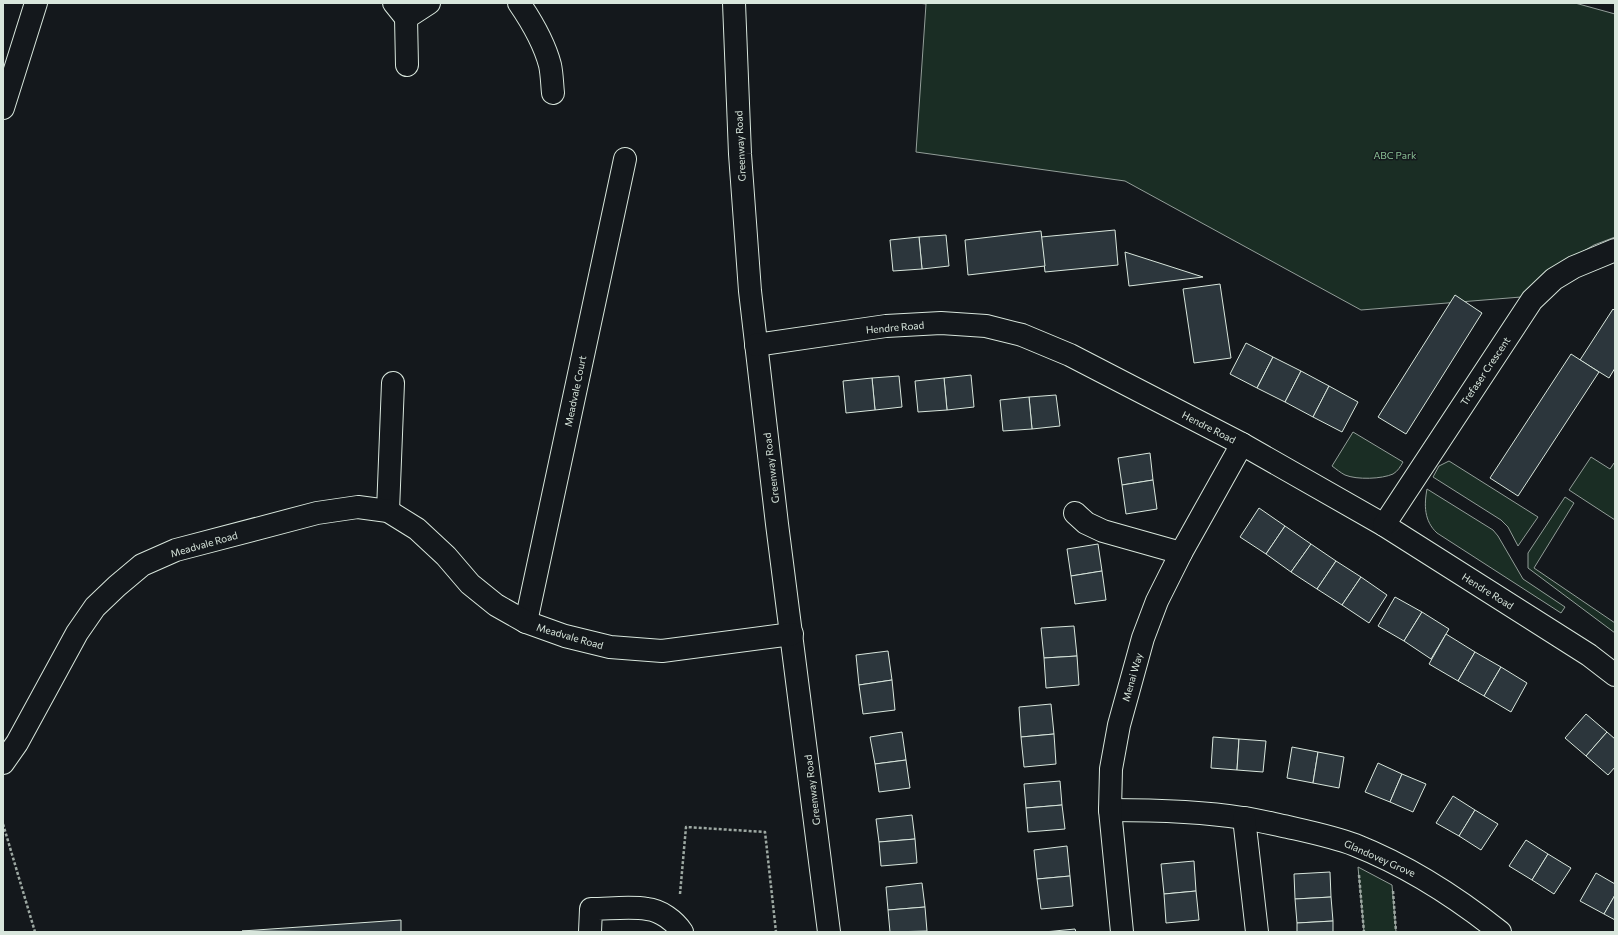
<svg xmlns="http://www.w3.org/2000/svg" width="1618" height="935" viewBox="0 0 1618 935" font-family="Commissioner,sans-serif">
<style>
.green{fill:#1a2d24;stroke:#939e99}
.building{fill:#2c363c;stroke:#d8e6dc}
.lines{fill:none;stroke-linecap:round;stroke-linejoin:round}
.minor-casing{stroke:#d8e6dc;stroke-width:24}
.major-casing{stroke:#d8e6dc;stroke-width:24}
.path{stroke:#9da8a2;stroke-width:2.5;stroke-dasharray:3 2;stroke-linecap:butt}
.minor{stroke:#14181c;stroke-width:22}
.major{stroke:#14181c;stroke-width:22}
.labels{text-anchor:middle;dominant-baseline:central;stroke-width:3;stroke-linejoin:round;paint-order:stroke}
.street-label{font-size:10px;fill:#d8e6dc;stroke:#14181c}
.park-label{font-size:10px;fill:#8ac095;stroke:#14181c}
</style>
<rect width="100%" height="100%" fill="#14181c"/>
<g class="green">
<path d="M918,3H1575L1615,14V237L1594,245L1553,269L1521,297L1361,310L1125,181L916,152L926,4Z"/>
<path d="M1353,432L1403,462C1400,467 1398,471 1393,474C1382,479 1357,480 1345,475C1341,473 1336,469 1332,466Z"/>
<path d="M1591,457L1610,469L1614,463L1615,464V520L1569,490Z"/>
<path d="M1449,461L1538,517L1518,546L1508,527L1501,520L1433,477L1439,466Z"/>
<path d="M1427,489L1493,530L1498,536L1523,579L1565,607L1561,613L1437,533C1424,521 1424,505 1427,489Z"/>
<path d="M1565,497L1574,503L1534,568L1615,623V633L1528,568V553Z"/>
<path d="M1358,867L1392,885L1396,932H1364Z"/>
</g>
<g class="building">
<path d="M1115,230L1118,265L1045,272L1041,237Z"/>
<path d="M1041,231L1045,266L968,275L965,240Z"/>
<path d="M946,235L949,266L922,269L919,237Z"/>
<path d="M919,237L922,269L893,271L890,240Z"/>
<path d="M1125,252L1203,277L1129,286Z"/>
<path d="M1220,284L1231,358L1194,363L1183,289Z"/>
<path d="M1455,295L1482,313L1406,434L1378,417Z"/>
<path d="M1613,309L1615,311V368L1609,378L1580,360Z"/>
<path d="M1246,343L1273,357L1257,388L1230,374Z"/>
<path d="M1571,354L1599,372L1518,496L1490,478Z"/>
<path d="M1273,357L1301,371L1285,402L1257,388Z"/>
<path d="M1301,371L1329,386L1313,417L1285,402Z"/>
<path d="M971,375L974,407L947,410L944,378Z"/>
<path d="M899,376L902,407L875,410L872,378Z"/>
<path d="M872,378L875,410L846,413L843,381Z"/>
<path d="M944,378L947,410L918,412L915,381Z"/>
<path d="M1329,386L1358,402L1342,432L1313,417Z"/>
<path d="M1056,395L1060,426L1032,429L1029,397Z"/>
<path d="M1029,397L1032,429L1003,431L1000,400Z"/>
<path d="M1150,453L1153,480L1122,485L1118,458Z"/>
<path d="M1153,480L1157,509L1126,514L1122,485Z"/>
<path d="M1259,508L1285,526L1266,554L1240,537Z"/>
<path d="M1285,526L1311,544L1291,572L1266,554Z"/>
<path d="M1098,544L1102,571L1071,576L1067,549Z"/>
<path d="M1311,544L1336,561L1317,589L1291,572Z"/>
<path d="M1336,561L1361,577L1342,605L1317,589Z"/>
<path d="M1102,571L1106,600L1075,604L1071,576Z"/>
<path d="M1361,577L1387,595L1369,623L1342,605Z"/>
<path d="M1395,597L1422,612L1404,641L1378,626Z"/>
<path d="M1422,612L1449,629L1431,659L1404,641Z"/>
<path d="M1074,626L1077,656L1044,658L1041,628Z"/>
<path d="M1446,634L1475,652L1458,681L1429,664Z"/>
<path d="M888,651L892,680L859,685L856,655Z"/>
<path d="M1475,652L1501,667L1484,696L1458,681Z"/>
<path d="M1077,656L1079,685L1046,688L1044,658Z"/>
<path d="M1501,667L1527,683L1511,712L1484,696Z"/>
<path d="M892,680L895,710L863,714L859,685Z"/>
<path d="M1051,704L1054,734L1021,737L1019,707Z"/>
<path d="M1586,714L1607,732L1586,756L1565,738Z"/>
<path d="M902,732L906,760L875,764L870,737Z"/>
<path d="M1607,732L1615,739V767L1608,775L1586,756Z"/>
<path d="M1054,734L1056,764L1024,767L1021,737Z"/>
<path d="M1213,737L1239,739L1237,770L1211,768Z"/>
<path d="M1239,739L1266,741L1263,772L1237,770Z"/>
<path d="M1292,747L1318,752L1313,783L1287,778Z"/>
<path d="M1318,752L1344,757L1339,788L1313,783Z"/>
<path d="M906,760L910,788L879,792L875,764Z"/>
<path d="M1378,763L1402,774L1390,802L1365,792Z"/>
<path d="M1402,774L1426,784L1413,812L1390,802Z"/>
<path d="M1060,781L1062,805L1026,808L1024,784Z"/>
<path d="M1453,796L1475,810L1459,836L1436,823Z"/>
<path d="M1062,805L1065,829L1028,832L1026,808Z"/>
<path d="M1475,810L1498,824L1481,850L1459,836Z"/>
<path d="M912,815L915,839L879,842L876,819Z"/>
<path d="M915,839L917,863L881,866L879,842Z"/>
<path d="M1526,840L1548,854L1532,880L1509,866Z"/>
<path d="M1067,846L1070,876L1037,879L1034,850Z"/>
<path d="M1548,854L1571,868L1554,894L1532,880Z"/>
<path d="M1194,861L1196,891L1164,894L1161,864Z"/>
<path d="M1330,872L1331,897L1295,899L1294,874Z"/>
<path d="M1596,873L1615,884V895L1604,914L1580,901Z"/>
<path d="M1070,876L1073,906L1041,909L1037,879Z"/>
<path d="M922,883L925,907L888,910L886,887Z"/>
<path d="M1196,891L1199,920L1166,923L1164,894Z"/>
<path d="M1615,895V920L1604,914Z"/>
<path d="M1331,897L1333,921L1297,923L1295,899Z"/>
<path d="M925,907L927,931L890,932L888,910Z"/>
<path d="M401,920V932L242,931Z"/>
<path d="M1333,921V932H1297V923Z"/>
<path d="M1075,929L1076,932H1044Z"/>
</g>
<g class="lines">
<g class="minor-casing">
<g id="minor">
<path d="M394,3L406,18"/>
<path d="M519,3C532,22 544,42 550,65C552,74 552,84 553,93"/>
<path d="M734,3L740,154L750,291L777,524L829,932"/>
<path d="M407,65L406,18L429,3"/>
<path d="M756,345L886,326L941,323L986,326L1022,335L1070,355L1242,444L1384,525L1589,655L1615,675"/>
<path d="M388,511L393,383"/>
<path d="M1075,513L1086,523L1103,531L1181,553"/>
<path d="M1384,525L1532,300L1554,279L1574,267L1615,250"/>
<path d="M526,622L625,159"/>
<path d="M3,763L17,743L77,633L95,607L117,586L142,565L176,550L317,513L358,507L388,511L417,529L446,556L470,584L496,605L526,622L565,636L610,647L662,651L792,634"/>
<path d="M1110,810C1155,810 1199,811 1243,818C1258,820 1273,824 1288,827C1310,832 1334,837 1355,845C1408,866 1456,897 1500,932"/>
<path d="M1244,818L1257,932"/>
<path d="M590,932L591,909C608,909 631,906 647,909C660,910 675,921 682,932"/>
<path d="M1122,932L1110,810L1111,769L1119,725L1143,638L1157,601L1181,553L1242,444"/>
</g>
</g>
<g class="major-casing">
<path id="major" d="M3,108L36,3"/>
</g>
<g class="path">
<path d="M3,824L35,932"/>
<path d="M1359,875L1364,932"/>
<path d="M1393,891L1396,932"/>
<path d="M680,894L686,827L765,832L776,932"/>
</g>
<use href="#minor" class="minor"/>
<use href="#major" class="major"/>
</g>
<g class="labels">
<g class="street-label">
<text transform="translate(740 146) rotate(-93)">Greenway Road</text>
<text transform="translate(895 327) rotate(-5)">Hendre Road</text>
<text transform="translate(1485 371) rotate(-56)">Trefaser Crescent</text>
<text transform="translate(575 391) rotate(-78)">Meadvale Court</text>
<text transform="translate(1209 427) rotate(27)">Hendre Road</text>
<text transform="translate(771 468) rotate(-97)">Greenway Road</text>
<text transform="translate(204 544) rotate(-16)">Meadvale Road</text>
<text transform="translate(1488 591) rotate(32)">Hendre Road</text>
<text transform="translate(570 636) rotate(16)">Meadvale Road</text>
<text transform="translate(1132 677) rotate(-74)">Menai Way</text>
<text transform="translate(812 790) rotate(-97)">Greenway Road</text>
<text transform="translate(1380 858) rotate(24)">Glandovey Grove</text>
</g>
<g class="park-label">
<text x="1395" y="155">ABC Park</text>
</g>
</g>
<rect width="1618" height="935" fill="none" stroke="#d8e6dc" stroke-width="8"/>
</svg>
